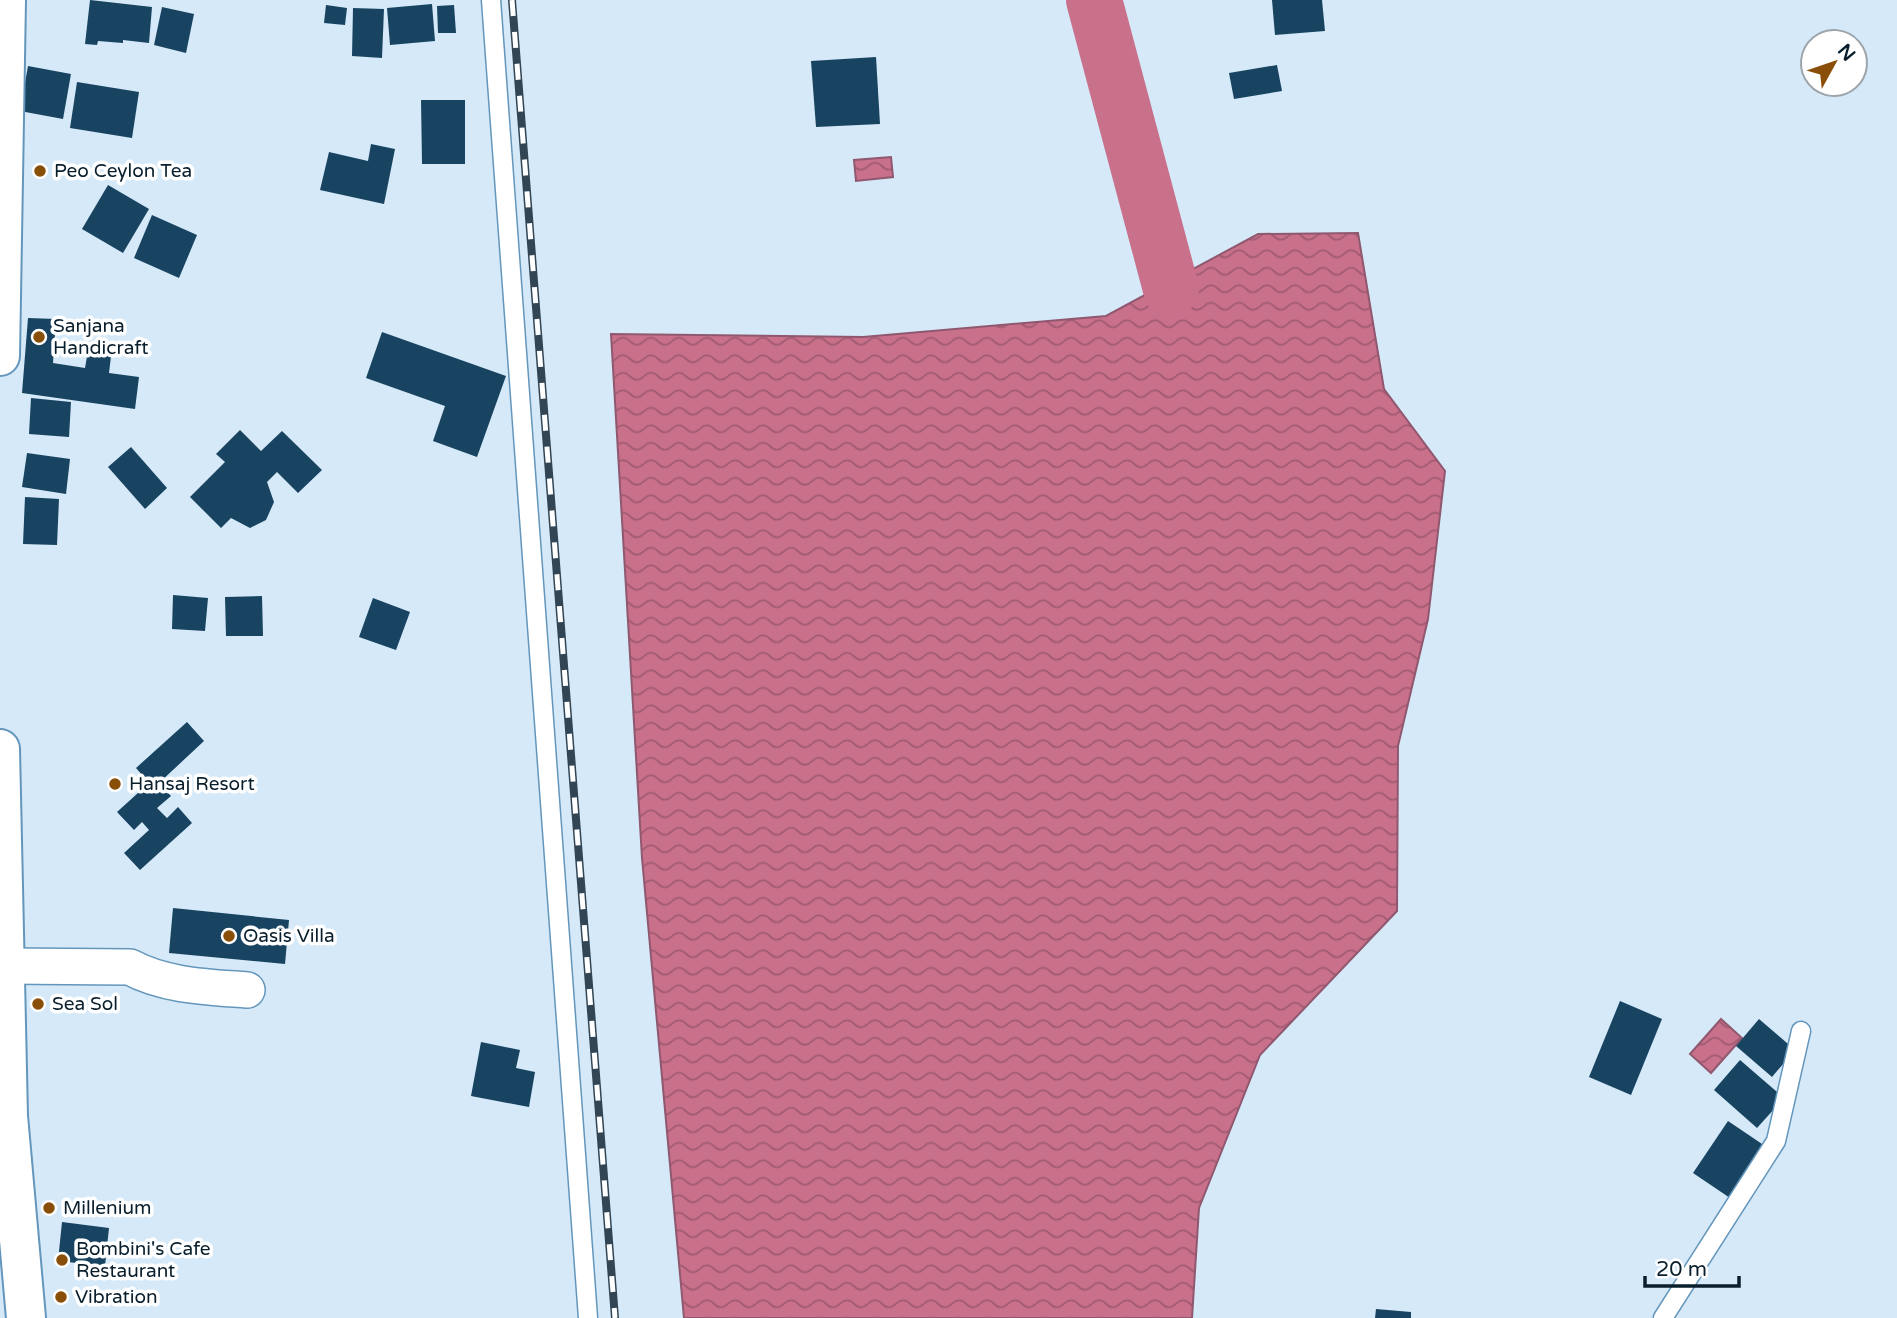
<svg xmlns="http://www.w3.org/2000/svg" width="1897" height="1318" viewBox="0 0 1897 1318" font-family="'Varela Round',sans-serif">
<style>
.water{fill:url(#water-waves);stroke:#90586f;stroke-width:2}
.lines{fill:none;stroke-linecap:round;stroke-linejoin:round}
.river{stroke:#c9708b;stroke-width:56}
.building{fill:#184461}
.lane-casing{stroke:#6496bb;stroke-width:21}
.street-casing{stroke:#6496bb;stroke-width:38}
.highway-casing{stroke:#6496bb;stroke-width:42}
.lane{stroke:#fff;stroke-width:18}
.street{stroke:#fff;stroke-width:35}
.highway{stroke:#fff;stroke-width:38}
.rail-casing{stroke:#314554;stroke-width:8}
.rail{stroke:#fff;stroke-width:5;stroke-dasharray:16;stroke-linecap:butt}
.poi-dot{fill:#894e08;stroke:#fff;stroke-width:2.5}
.labels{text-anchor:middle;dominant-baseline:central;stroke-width:7;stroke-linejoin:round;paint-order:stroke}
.poi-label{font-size:19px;fill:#0a1f2d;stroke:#fff;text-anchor:start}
</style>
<defs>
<pattern id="water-waves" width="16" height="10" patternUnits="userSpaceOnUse" patternTransform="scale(1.75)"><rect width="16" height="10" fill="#c9708b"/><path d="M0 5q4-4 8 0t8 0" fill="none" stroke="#a15b72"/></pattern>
</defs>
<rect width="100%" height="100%" fill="#d5e9f9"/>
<g class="water">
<path d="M891,157L893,177L856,181L854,160Z"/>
<path d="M1358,233L1384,389L1445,471L1428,619L1398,746L1397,911L1260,1055L1199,1208L1192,1318H684L642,858L611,334L863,337L1106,316L1258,234Z"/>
<path d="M1721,1019L1742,1038L1711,1073L1690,1054Z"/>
</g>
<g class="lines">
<path class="river" d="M1094,0L1171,289"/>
</g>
<g class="building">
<path d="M90,0L152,7L149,43L123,40V43L98,41L97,45L85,44Z"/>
<path d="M1272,0H1322L1325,31L1275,35Z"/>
<path d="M432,4L435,41L390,45L387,8Z"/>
<path d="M326,5L347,8L345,25L324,23Z"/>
<path d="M454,5L456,33H438L437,6Z"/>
<path d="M162,7L194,14L186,53L154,45Z"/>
<path d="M353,8L384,9L382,58L352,56Z"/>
<path d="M876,57L880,124L816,127L811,61Z"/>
<path d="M1277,65L1282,91L1234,99L1229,73Z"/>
<path d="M28,66L71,74L63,119L20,111Z"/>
<path d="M77,82L139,92L132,138L70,128Z"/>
<path d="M421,100H465V164H422Z"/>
<path d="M371,144L395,149L384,204L320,190L329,152L368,161Z"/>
<path d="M108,185L149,209L123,253L82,229Z"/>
<path d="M152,215L197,235L179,278L134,258Z"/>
<path d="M28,318L56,319L53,363L85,368L89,345L112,348L109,373L139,377L135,409L22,393Z"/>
<path d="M382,332L506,376L477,457L433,441L445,406L366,378Z"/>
<path d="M31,398L71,402L69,437L29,434Z"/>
<path d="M240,430L261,451L282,431L322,470L298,493L277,472L267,482L274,502L266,520L250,528L231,518L221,528L190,497L225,462L216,454Z"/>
<path d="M131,447L167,488L145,509L108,467Z"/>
<path d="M27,453L70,459L66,494L22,487Z"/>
<path d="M25,497L59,499L57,545L23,544Z"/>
<path d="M173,595L208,598L205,631L172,629Z"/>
<path d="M262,596L263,636H226L225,597Z"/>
<path d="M373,598L410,612L396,650L359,637Z"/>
<path d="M187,722L204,741L159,783L171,796L157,808L167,818L178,807L192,823L140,870L124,853L149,830L142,822L134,830L117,812L149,783L136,768Z"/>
<path d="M173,908L289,920L285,964L169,953Z"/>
<path d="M1620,1001L1662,1019L1631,1095L1589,1077Z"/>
<path d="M1759,1019L1795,1050L1772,1077L1736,1046Z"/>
<path d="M481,1042L520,1050L516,1068L535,1072L529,1107L471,1096Z"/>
<path d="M1740,1060L1784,1098L1757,1128L1714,1090Z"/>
<path d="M1728,1121L1768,1148L1733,1200L1693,1173Z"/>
<path d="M62,1222L109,1228L105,1266L58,1261Z"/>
<path d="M1376,1309L1411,1312V1318H1375Z"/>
</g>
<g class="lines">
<g class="lane-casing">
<g id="lane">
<path d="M491,0L588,1318"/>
<path d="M1663,1318L1776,1141L1801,1031"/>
</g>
</g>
<g class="street-casing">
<path id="street" d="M5,966L130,967C165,986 208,987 247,990"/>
</g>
<g class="highway-casing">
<g id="highway">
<path d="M0,356L6,0"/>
<path d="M0,749L8,1116L26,1318"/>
</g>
</g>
<use href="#lane" class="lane"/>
<use href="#street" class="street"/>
<use href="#highway" class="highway"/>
<g class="rail-casing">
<path id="rail" d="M512,0L615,1318"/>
</g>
<use href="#rail" class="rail"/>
</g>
<g class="poi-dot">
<circle cx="40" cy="171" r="7"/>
<circle cx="39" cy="337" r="7"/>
<circle cx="115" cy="784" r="7"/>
<circle cx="229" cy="936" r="7"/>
<circle cx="38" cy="1004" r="7"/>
<circle cx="49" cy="1208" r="7"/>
<circle cx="62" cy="1260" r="7"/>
<circle cx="61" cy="1297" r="7"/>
</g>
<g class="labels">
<g class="poi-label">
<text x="54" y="171">Peo Ceylon Tea</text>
<text x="53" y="326">Sanjana<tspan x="53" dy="22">Handicraft</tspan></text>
<text x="129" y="784">Hansaj Resort</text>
<text x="243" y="936">Oasis Villa</text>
<text x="52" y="1004">Sea Sol</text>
<text x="63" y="1208">Millenium</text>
<text x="76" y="1249">Bombini's Cafe<tspan x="76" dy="22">Restaurant</tspan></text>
<text x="75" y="1297">Vibration</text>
</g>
</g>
<g transform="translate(1834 63) rotate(50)"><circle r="33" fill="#ffffff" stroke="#9da5ab" stroke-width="2"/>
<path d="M0-5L12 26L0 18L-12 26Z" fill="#894e08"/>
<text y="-10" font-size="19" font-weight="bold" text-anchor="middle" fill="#0a1f2d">N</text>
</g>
<path d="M1645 1276v10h94v-10" fill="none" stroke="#0a1f2d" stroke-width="3.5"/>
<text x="1656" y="1276" font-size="21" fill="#0a1f2d" stroke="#ffffff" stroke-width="5" paint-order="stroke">20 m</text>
</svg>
